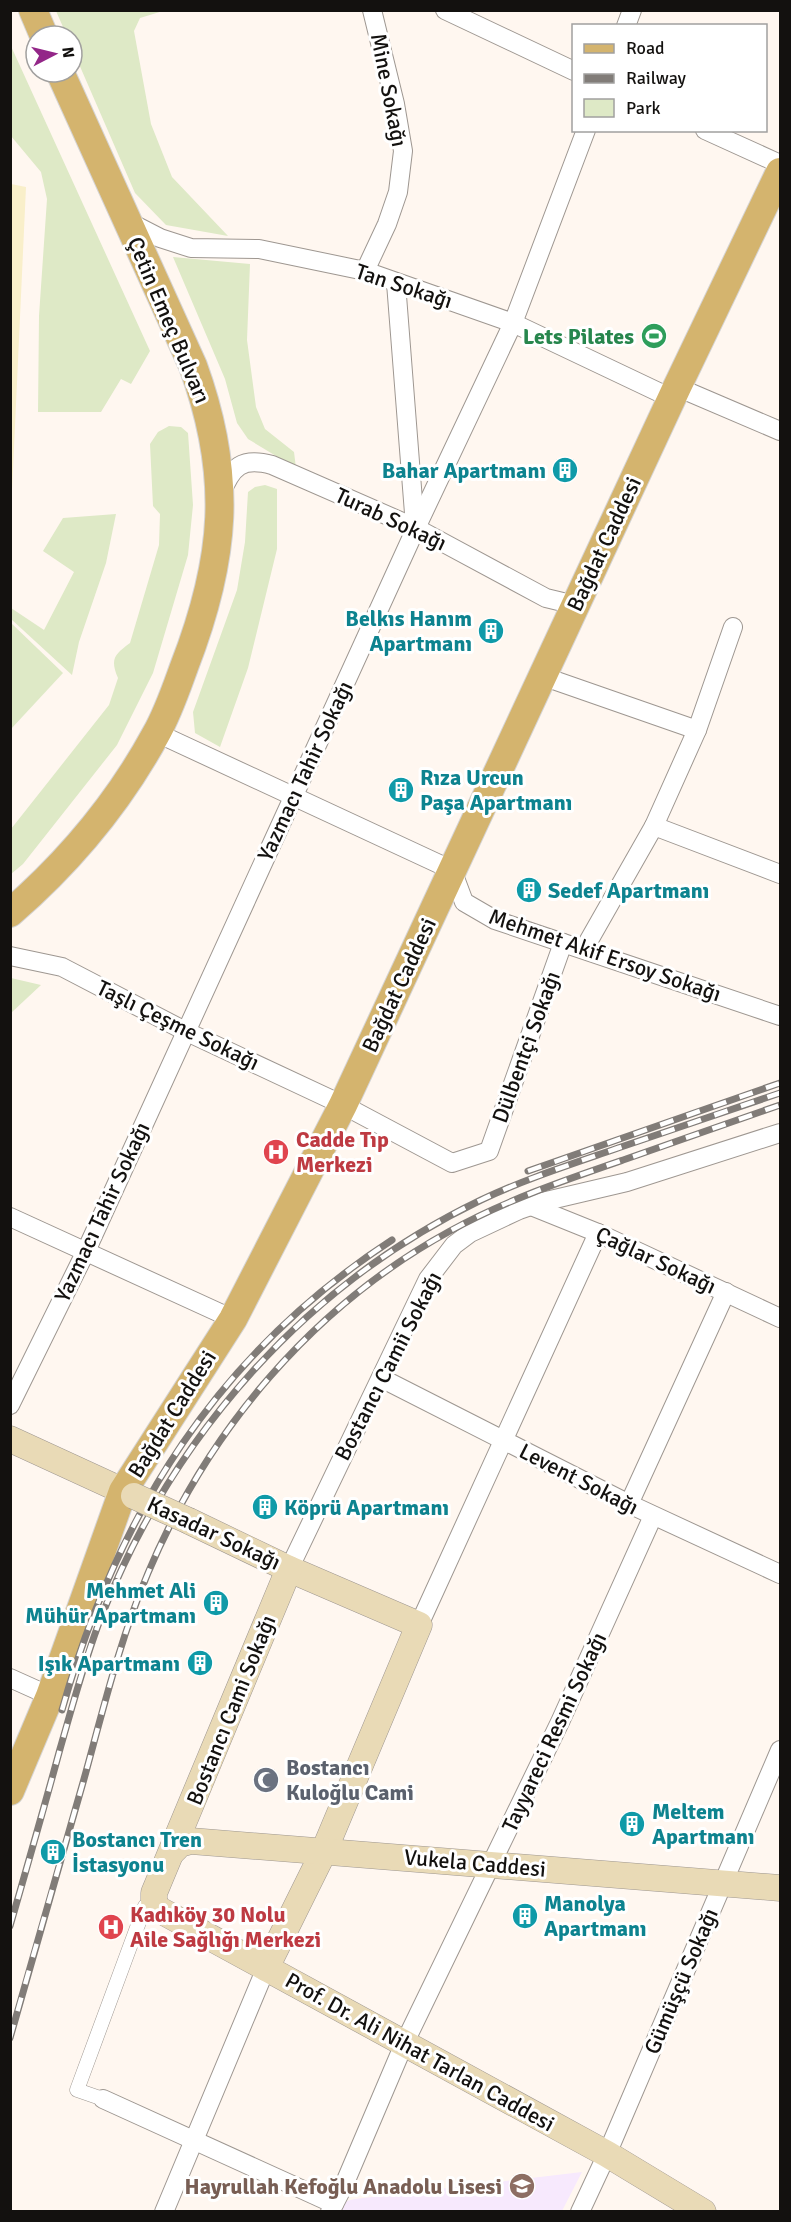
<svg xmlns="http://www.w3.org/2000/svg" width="791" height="2222" viewBox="0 0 791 2222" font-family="Signika,sans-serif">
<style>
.education{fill:#f7e9fd}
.green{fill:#dee9c6}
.sand{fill:#f9efca}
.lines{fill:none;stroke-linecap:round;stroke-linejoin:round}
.pedestrian-casing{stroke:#9e9791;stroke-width:15}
.minor-casing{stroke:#9e9791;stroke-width:20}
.secondary-casing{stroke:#9e9791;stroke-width:27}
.primary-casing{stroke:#d5d4d4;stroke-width:30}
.pedestrian{stroke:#fff;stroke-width:14}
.minor{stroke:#fff;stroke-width:18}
.secondary{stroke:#e9dab6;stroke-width:26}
.primary{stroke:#d4b46e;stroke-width:28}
.rail-casing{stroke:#817c78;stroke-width:7}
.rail{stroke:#fff;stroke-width:4.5;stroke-dasharray:14;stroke-linecap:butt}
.secondary-bridge-casing{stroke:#9e9791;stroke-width:27;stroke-linecap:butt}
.secondary-bridge{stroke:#e9dab6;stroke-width:26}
.labels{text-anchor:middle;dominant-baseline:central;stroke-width:6;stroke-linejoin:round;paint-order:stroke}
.street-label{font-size:22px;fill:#13110f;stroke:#fff}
.leisure-label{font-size:22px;font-weight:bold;fill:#27864d;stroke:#fff;text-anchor:end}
.culture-label{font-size:22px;font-weight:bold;fill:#0d838f;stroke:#fff;text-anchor:start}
.health-label{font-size:22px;font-weight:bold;fill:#be3a42;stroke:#fff;text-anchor:start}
.worship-label{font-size:22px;font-weight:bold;fill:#5b616d;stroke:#fff;text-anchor:start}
.education-label{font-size:22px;font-weight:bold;fill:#785e54;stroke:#fff;text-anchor:end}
</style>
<rect width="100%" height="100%" fill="#fff7f0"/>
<path class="education" d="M582,2172L562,2211L337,2212L342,2202L355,2199Z"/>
<g class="green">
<path d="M56,11H163L140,18L134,31L151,124L172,177L228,236L166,225L135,193L72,48V36H67Z"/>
<path d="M10,44L150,351L131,384L121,379L101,412H38L39,316L47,199L41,172L11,136Z"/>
<path d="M173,257L250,264L247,340L256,407L265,429L294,452L296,468L248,439L237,423L225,379Z"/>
<path d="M169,426L181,427L188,433L193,505L188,555L153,673L117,745L23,864L11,874V829L109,705L118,678C110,659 114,655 130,643L159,545L160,514L153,506L150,444L158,432Z"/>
<path d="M265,485L277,489V549L248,668L220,747L195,733L193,712L237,590L245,542L248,492L255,487Z"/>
<path d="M116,514L106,563L79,642L72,675L11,619V608L44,630L74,572L43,551L63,518Z"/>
<path d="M10,622L63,673L11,729H10Z"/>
<path d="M11,978L41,985L11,1013L10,978Z"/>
</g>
<path class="sand" d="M11,184L26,187L11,513L10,184Z"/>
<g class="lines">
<g class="pedestrian-casing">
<path id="pedestrian" d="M103,2099L77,2090L145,1906"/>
</g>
<g class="minor-casing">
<g id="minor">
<path d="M445,10L574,71"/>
<path d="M626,26L632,10"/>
<path d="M705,130L780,164"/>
<path d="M127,221L160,238L191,248L259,249L365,271L513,323L671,398"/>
<path d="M365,271L387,224L398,192L403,151L395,104L372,10"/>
<path d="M396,283L415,526"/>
<path d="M677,387L780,431"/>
<path d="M221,494C232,466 242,457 272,465L416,528L546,598L575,605"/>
<path d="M733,627L697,730L654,826L780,874"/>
<path d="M542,676L697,730"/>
<path d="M157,733L452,870L464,902L495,920L780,1016"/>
<path d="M584,949L654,826"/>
<path d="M10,956L62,967L185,1031L343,1105L452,1163L489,1151L563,943"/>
<path d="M531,1206L598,1233L780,1318"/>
<path d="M10,1217L233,1319"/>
<path d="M381,1378L629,1504L780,1574"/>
<path d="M10,1405L86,1251L416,528L513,323L586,130"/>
<path d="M629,1504L726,1292"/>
<path d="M289,1569L428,1279L454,1245L470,1233L519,1210L542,1202L627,1182L780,1133"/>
<path d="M419,1625L598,1233"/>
<path d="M10,1678L50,1696"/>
<path d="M103,2099L334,2204"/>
<path d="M164,2212L266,1968"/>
<path d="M330,2212L344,2185L404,2044L560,1722L653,1516"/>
<path d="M580,2212L607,2154L780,1750"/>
</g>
</g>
<g class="secondary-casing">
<g id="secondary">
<path d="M10,1439L134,1496"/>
<path d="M189,1521L289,1569L419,1625L324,1851L266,1968"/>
<path d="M289,1569L154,1893V1901L158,1909L607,2154L703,2212"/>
<path d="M173,1851L180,1844L191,1841L780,1888"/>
</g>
</g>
<g class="primary-casing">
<g id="primary">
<path d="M33,10L44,36"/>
<path d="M10,913C70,861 118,804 156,734C168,713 176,689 184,667C226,559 233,476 193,366L60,72"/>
<path d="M10,1791L50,1696L123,1491L233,1319L343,1105L677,387L780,172"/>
</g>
</g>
<use href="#pedestrian" class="pedestrian"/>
<use href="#minor" class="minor"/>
<use href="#secondary" class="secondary"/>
<use href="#primary" class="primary"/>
<g class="rail-casing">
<g id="rail">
<path d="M528,1171L780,1083"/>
<path d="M62,1710C118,1512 218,1353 392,1240"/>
<path d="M10,1926C27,1867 44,1808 60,1749C73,1704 85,1658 102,1615C173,1435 306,1284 481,1200C525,1179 572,1164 618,1148C672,1130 726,1111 780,1093"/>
<path d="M10,2038C34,1952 59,1866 84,1779C103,1710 120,1639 148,1573C208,1430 313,1306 450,1231C506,1200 565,1180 626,1159C677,1141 729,1123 780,1105"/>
</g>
</g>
<use href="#rail" class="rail"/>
<g class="secondary-bridge-casing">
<path id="secondary-bridge" d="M134,1496L189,1521"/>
</g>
<use href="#secondary-bridge" class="secondary-bridge"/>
</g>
<defs>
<g id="stadium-disc" transform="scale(1.35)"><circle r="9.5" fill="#2e9e5b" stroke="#fff"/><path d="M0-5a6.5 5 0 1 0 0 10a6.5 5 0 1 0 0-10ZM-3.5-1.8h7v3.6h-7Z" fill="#fff"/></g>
<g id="building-disc" transform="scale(1.35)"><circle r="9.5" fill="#0f9aa8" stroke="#fff"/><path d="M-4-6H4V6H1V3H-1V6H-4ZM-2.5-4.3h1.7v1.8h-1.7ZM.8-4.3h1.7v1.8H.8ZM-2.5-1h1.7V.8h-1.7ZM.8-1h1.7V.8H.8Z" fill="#fff"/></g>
<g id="hospital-disc" transform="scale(1.35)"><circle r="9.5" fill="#e0444e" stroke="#fff"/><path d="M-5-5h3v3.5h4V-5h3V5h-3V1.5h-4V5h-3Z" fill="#fff"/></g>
<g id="mosque-disc" transform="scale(1.35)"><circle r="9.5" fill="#6b7280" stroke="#fff"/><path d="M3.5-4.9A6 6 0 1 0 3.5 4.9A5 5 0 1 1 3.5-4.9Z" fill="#fff"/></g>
<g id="school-disc" transform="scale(1.35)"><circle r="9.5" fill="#8d6e63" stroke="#fff"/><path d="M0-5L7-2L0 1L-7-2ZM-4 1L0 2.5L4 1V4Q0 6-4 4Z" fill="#fff"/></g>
</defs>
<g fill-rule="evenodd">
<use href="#stadium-disc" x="654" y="336"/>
<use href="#building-disc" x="565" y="470"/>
<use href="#building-disc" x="491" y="631"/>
<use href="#building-disc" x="401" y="790"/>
<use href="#building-disc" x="529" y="890"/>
<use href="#hospital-disc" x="276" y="1152"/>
<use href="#building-disc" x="265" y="1507"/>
<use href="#building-disc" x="216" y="1603"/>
<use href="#building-disc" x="200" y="1663"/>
<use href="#mosque-disc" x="266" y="1780"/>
<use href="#building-disc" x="632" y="1824"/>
<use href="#building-disc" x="53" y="1852"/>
<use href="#building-disc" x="525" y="1916"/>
<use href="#hospital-disc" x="111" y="1927"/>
<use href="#school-disc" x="522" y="2186"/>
</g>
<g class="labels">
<g class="street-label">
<text transform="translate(389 90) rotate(79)">Mine Sokağı</text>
<text transform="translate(404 286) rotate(18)">Tan Sokağı</text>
<text transform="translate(169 320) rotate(67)">Çetin Emeç Bulvarı</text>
<text transform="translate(391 519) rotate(25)">Turab Sokağı</text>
<text transform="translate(604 544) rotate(-65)">Bağdat Caddesi</text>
<text transform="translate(305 771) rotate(-65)">Yazmacı Tahir Sokağı</text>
<text transform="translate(605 955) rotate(19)">Mehmet Akif Ersoy Sokağı</text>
<text transform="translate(399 985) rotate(-65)">Bağdat Caddesi</text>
<text transform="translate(178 1025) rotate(26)">Taşlı Çeşme Sokağı</text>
<text transform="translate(526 1047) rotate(-70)">Dülbentçi Sokağı</text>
<text transform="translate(102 1212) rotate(-65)">Yazmacı Tahir Sokağı</text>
<text transform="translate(656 1260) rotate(25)">Çağlar Sokağı</text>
<text transform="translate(388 1366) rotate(-63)">Bostancı Camii Sokağı</text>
<text transform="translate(172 1414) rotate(-58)">Bağdat Caddesi</text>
<text transform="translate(579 1479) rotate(27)">Levent Sokağı</text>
<text transform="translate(214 1533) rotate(25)">Kasadar Sokağı</text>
<text transform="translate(231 1710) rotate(-68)">Bostancı Cami Sokağı</text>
<text transform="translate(554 1732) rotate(-65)">Tayyareci Resmi Sokağı</text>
<text transform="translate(475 1863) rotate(5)">Vukela Caddesi</text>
<text transform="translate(681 1981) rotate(-67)">Gümüşçü Sokağı</text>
<text transform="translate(420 2052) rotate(29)">Prof. Dr. Ali Nihat Tarlan Caddesi</text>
</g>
<g class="leisure-label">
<text x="634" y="336">Lets Pilates</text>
</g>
<g class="culture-label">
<text x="546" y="470" text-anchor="end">Bahar Apartmanı</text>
<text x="472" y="618" text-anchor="end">Belkıs Hanım<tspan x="472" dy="25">Apartmanı</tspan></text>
<text x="420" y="777">Rıza Urcun<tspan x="420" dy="25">Paşa Apartmanı</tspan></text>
<text x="548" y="890">Sedef Apartmanı</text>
<text x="284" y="1507">Köprü Apartmanı</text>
<text x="196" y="1590" text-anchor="end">Mehmet Ali<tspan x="196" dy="25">Mühür Apartmanı</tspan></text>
<text x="180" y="1663" text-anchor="end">Işık Apartmanı</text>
<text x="652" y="1811">Meltem<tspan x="652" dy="25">Apartmanı</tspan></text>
<text x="72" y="1839">Bostancı Tren<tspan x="72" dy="25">İstasyonu</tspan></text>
<text x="544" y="1903">Manolya<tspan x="544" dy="25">Apartmanı</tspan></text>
</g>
<g class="health-label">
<text x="296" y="1139">Cadde Tıp<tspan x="296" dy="25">Merkezi</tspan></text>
<text x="130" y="1914">Kadıköy 30 Nolu<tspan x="130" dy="25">Aile Sağlığı Merkezi</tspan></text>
</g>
<g class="worship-label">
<text x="286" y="1767">Bostancı<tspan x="286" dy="25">Kuloğlu Cami</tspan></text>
</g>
<g class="education-label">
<text x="502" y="2186">Hayrullah Kefoğlu Anadolu Lisesi</text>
</g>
</g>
<rect width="791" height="2222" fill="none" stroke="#13110f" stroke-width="24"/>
<rect x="572" y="24" width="195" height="108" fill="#ffffff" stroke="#a1a09f" stroke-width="1.5"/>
<rect x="584" y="44" width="30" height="9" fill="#d4b46e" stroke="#a1a09f" stroke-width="1.5"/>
<text x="626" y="54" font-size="18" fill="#13110f">Road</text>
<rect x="584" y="74" width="30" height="9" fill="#817c78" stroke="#a1a09f" stroke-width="1.5"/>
<text x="626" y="84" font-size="18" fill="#13110f">Railway</text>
<rect x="584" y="99" width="30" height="18" fill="#dee9c6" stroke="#a1a09f" stroke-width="1.5"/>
<text x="626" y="114" font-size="18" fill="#13110f">Park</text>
<g transform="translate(54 54) rotate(83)"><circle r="28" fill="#ffffff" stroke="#a1a09f" stroke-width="1.5"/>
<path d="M0-4.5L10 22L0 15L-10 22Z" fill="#932688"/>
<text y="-9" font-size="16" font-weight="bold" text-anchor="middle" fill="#13110f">N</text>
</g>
</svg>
